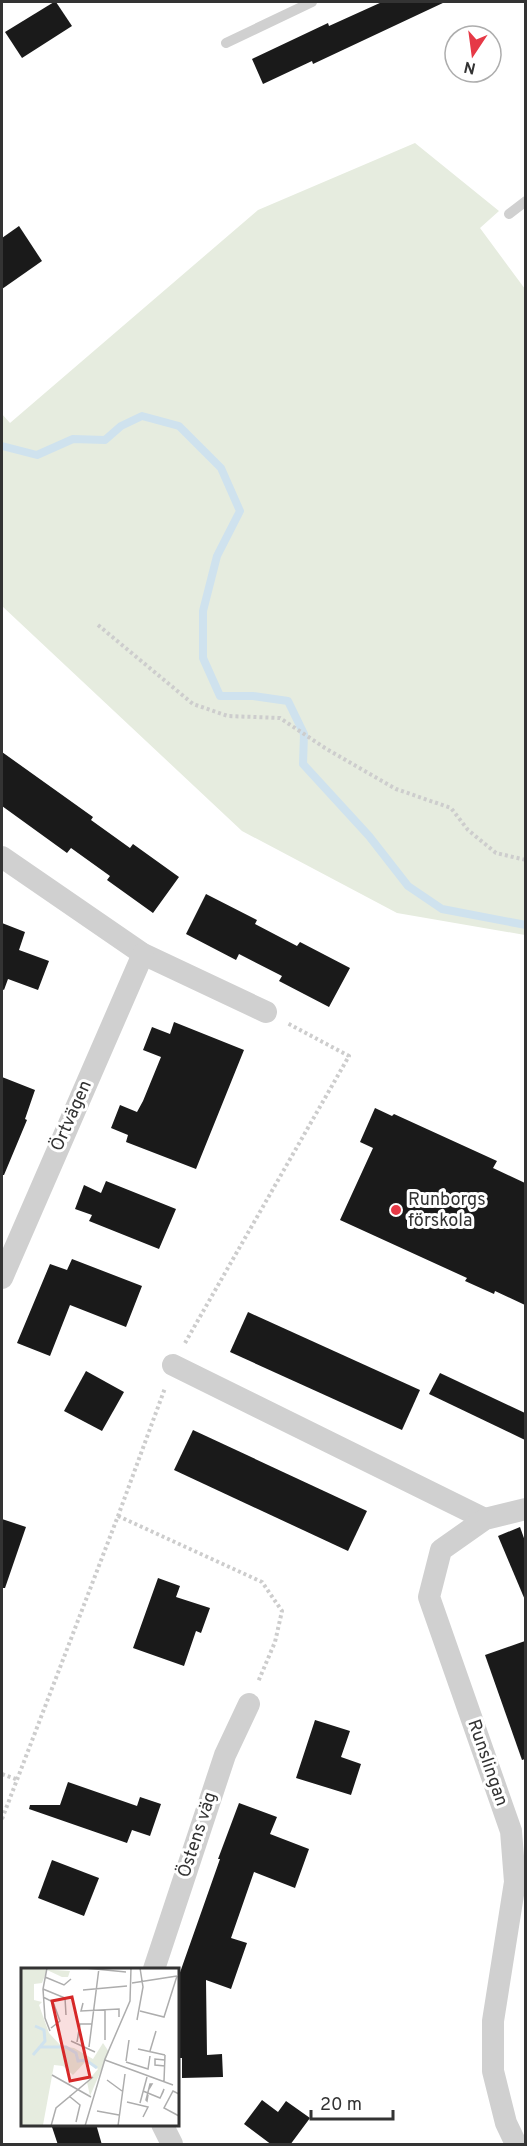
<svg xmlns="http://www.w3.org/2000/svg" width="527" height="2146" viewBox="0 0 527 2146" font-family="Overpass,sans-serif">
<style>
.green{fill:#e6ecdf}
.lines{fill:none;stroke-linecap:round;stroke-linejoin:round}
.stream{stroke:#cfe2ee;stroke-width:8}
.building{fill:#1a1a1a}
.path{stroke:#cdcdcd;stroke-width:4;stroke-dasharray:3 3;stroke-linecap:butt}
.lane{stroke:#d0d0d0;stroke-width:10}
.street{stroke:#d0d0d0;stroke-width:22}
.poi-dot{fill:#e63946;stroke:#fff;stroke-width:2}
.labels{text-anchor:middle;dominant-baseline:central;stroke-width:6;stroke-linejoin:round;paint-order:stroke}
.street-label{font-size:18px;fill:#333;stroke:#fff}
.poi-label{font-size:18px;fill:#333;stroke:#fff;text-anchor:start}
.inset-river{fill:none;stroke:#cfe2ee;stroke-width:3}
.inset-road{fill:none;stroke:#adadad;stroke-width:1.5}
.view{fill:#d62828;fill-opacity:0.15;stroke:#d62828;stroke-width:3}
.inset-edge{fill:none;stroke:#333;stroke-width:3}
</style>
<rect width="100%" height="100%" fill="#fff"/>
<path class="green" d="M415,143L499,211L480,228L525,289V935L397,913L242,831L2,606V414L10,423L258,210Z"/>
<g class="lines">
<path class="stream" d="M2,446L37,455L73,439L105,440L121,426L142,416L179,426L221,468L240,511L217,556L203,611V658L220,696H253L288,701L304,734L303,764L369,836L408,886L442,909L526,925"/>
</g>
<g class="building">
<path d="M54,2H56L72,26L22,58L5,32Z"/>
<path d="M382,2H445L313,64L312,61L263,84L252,59L328,23L329,26Z"/>
<path d="M19,226L42,261L2,289V238Z"/>
<path d="M2,752L93,817L91,820L130,848L133,844L179,877L153,913L107,880L110,876L71,848L67,853L2,806Z"/>
<path d="M206,894L257,920L255,924L297,946L300,942L350,968L329,1007L279,981L282,976L239,954L236,960L186,934Z"/>
<path d="M2,923L25,932L19,950L49,961L38,990L8,979L4,990L2,989Z"/>
<path d="M174,1022L244,1050L196,1169L126,1142L128,1135L111,1128L120,1105L137,1112L143,1101L161,1057L143,1050L152,1027L170,1034Z"/>
<path d="M2,1077L35,1090L25,1119L27,1120L4,1175H2Z"/>
<path d="M375,1108L392,1116L394,1114L497,1161L493,1168L525,1183V1305L495,1291L494,1294L465,1281L467,1278L340,1220L373,1148L360,1142Z"/>
<path d="M106,1181L176,1209L159,1249L89,1221L92,1215L75,1209L84,1185L101,1193Z"/>
<path d="M72,1259L142,1286L126,1327L70,1305L50,1356L17,1343L50,1264L67,1270Z"/>
<path d="M248,1312L420,1390L402,1430L230,1352Z"/>
<path d="M86,1371L124,1392L102,1431L64,1411Z"/>
<path d="M440,1373L525,1413V1440L429,1394Z"/>
<path d="M193,1430L367,1511L348,1551L174,1470Z"/>
<path d="M2,1519L26,1527L5,1588H2Z"/>
<path d="M520,1527L525,1541V1600L498,1536Z"/>
<path d="M158,1578L180,1586L176,1597L210,1608L201,1633L196,1631L184,1666L133,1648Z"/>
<path d="M525,1641V1759L522,1760L485,1655Z"/>
<path d="M315,1720L350,1731L341,1757L361,1764L351,1795L296,1778Z"/>
<path d="M68,1782L137,1806L140,1797L161,1804L150,1836L132,1830L127,1843L29,1809L30,1805H60Z"/>
<path d="M239,1803L277,1817L270,1834L309,1849L295,1888L254,1872L231,1938L247,1943L231,1989L206,1980L207,2055L222,2054L223,2077L182,2078V2058H177V1981L220,1859H218Z"/>
<path d="M52,1860L99,1878L84,1916L38,1898Z"/>
<path d="M262,2100L278,2112L286,2101L310,2118L290,2145H272L244,2124Z"/>
<path d="M51,2124H96L102,2145H58Z"/>
</g>
<g class="lines">
<g class="path">
<path d="M98,625L193,704L228,716L280,718L325,748L396,789L451,808L468,830L496,853L526,860"/>
<path d="M185,1343L349,1056L287,1023"/>
<path d="M118,1516L262,1582L282,1611L275,1642L258,1682"/>
<path d="M2,1774L16,1779"/>
<path d="M2,1819L118,1516L165,1388"/>
</g>
<g class="lane">
<path d="M226,43L312,2"/>
<path d="M509,214L526,201"/>
</g>
<g class="street">
<path d="M2,857L143,954L266,1012"/>
<path d="M2,1278L143,954"/>
<path d="M173,1365L485,1519"/>
<path d="M154,1969L225,1755L249,1704"/>
<path d="M162,2124L172,2144"/>
<path d="M516,2144L506,2123L493,2071V2021L515,1882L511,1831L429,1597L441,1550L485,1519L526,1509"/>
</g>
</g>
<circle class="poi-dot" cx="396" cy="1210" r="6"/>
<g class="labels">
<g class="street-label">
<text transform="translate(72 1116) rotate(-66)">Örtvägen</text>
<text transform="translate(487 1763) rotate(71)">Runslingan</text>
<text transform="translate(198 1835) rotate(-72)">Östens väg</text>
</g>
<g class="poi-label">
<text x="408" y="1200">Runborgs<tspan x="408" dy="21">förskola</tspan></text>
</g>
</g>
<g transform="translate(21 1968)">
<rect width="158" height="158" fill="#fff"/>
<path d="M0,0L49,3L47,9H41L26,2L21,15L13,16V32L21,34L18,37L28,65L40,78L53,80L72,91L82,75L88,84L69,128L66,114L77,101L65,93L52,107L42,98L33,97L22,157H0Z" fill="#e6ecdf"/>
<path class="inset-river" d="M19,79H45L55,85L57,93L65,92L76,100M12,87L24,73L23,62L14,58"/>
<path class="inset-road" d="M26,0L22,21L24,50L29,63M64,0L105,4M24,9L43,17L50,11M111,15L156,8M22,21L44,30L45,47M62,22L106,18M22,29L32,34L39,53L30,60M62,35L60,43L98,41V49M84,42V72M119,43L143,49L156,8M116,52L122,19L119,0M50,73L74,84M56,74L59,56H71M68,79L78,0M117,81L144,87M129,83L135,63M84,92L152,117M105,93L108,72M105,94L127,101L129,88M144,98L134,97V91L144,92M31,107L70,129M86,112L101,123M143,113L144,87M122,123L139,130L142,124L143,121L140,128M158,126L152,123L143,140L158,148M127,127L126,133L125,132L129,116H131L128,121M48,128L59,137L55,154M106,134L127,139L122,149M119,135L126,109M76,143L98,147M30,158L35,140L72,109M64,158L84,91L109,33L110,0M97,158L104,106"/>
<path class="view" d="M51,29L69,109L49,113L31,33Z"/>
<rect width="158" height="158" class="inset-edge"/>
</g>
<rect width="527" height="2146" fill="none" stroke="#333333" stroke-width="6"/>
<g transform="translate(473 54) rotate(193)"><circle r="28" fill="#ffffff" stroke="#adadad" stroke-width="1.5"/>
<path d="M0-4.5L10 22L0 15L-10 22Z" fill="#e63946"/>
<text y="-9" font-size="16" font-weight="bold" text-anchor="middle" fill="#333333">N</text>
</g>
<path d="M311 2110v9h82v-9" fill="none" stroke="#333333" stroke-width="3"/>
<text x="320" y="2110" font-size="18" fill="#333333" stroke="#ffffff" stroke-width="4.5" paint-order="stroke">20 m</text>
</svg>
